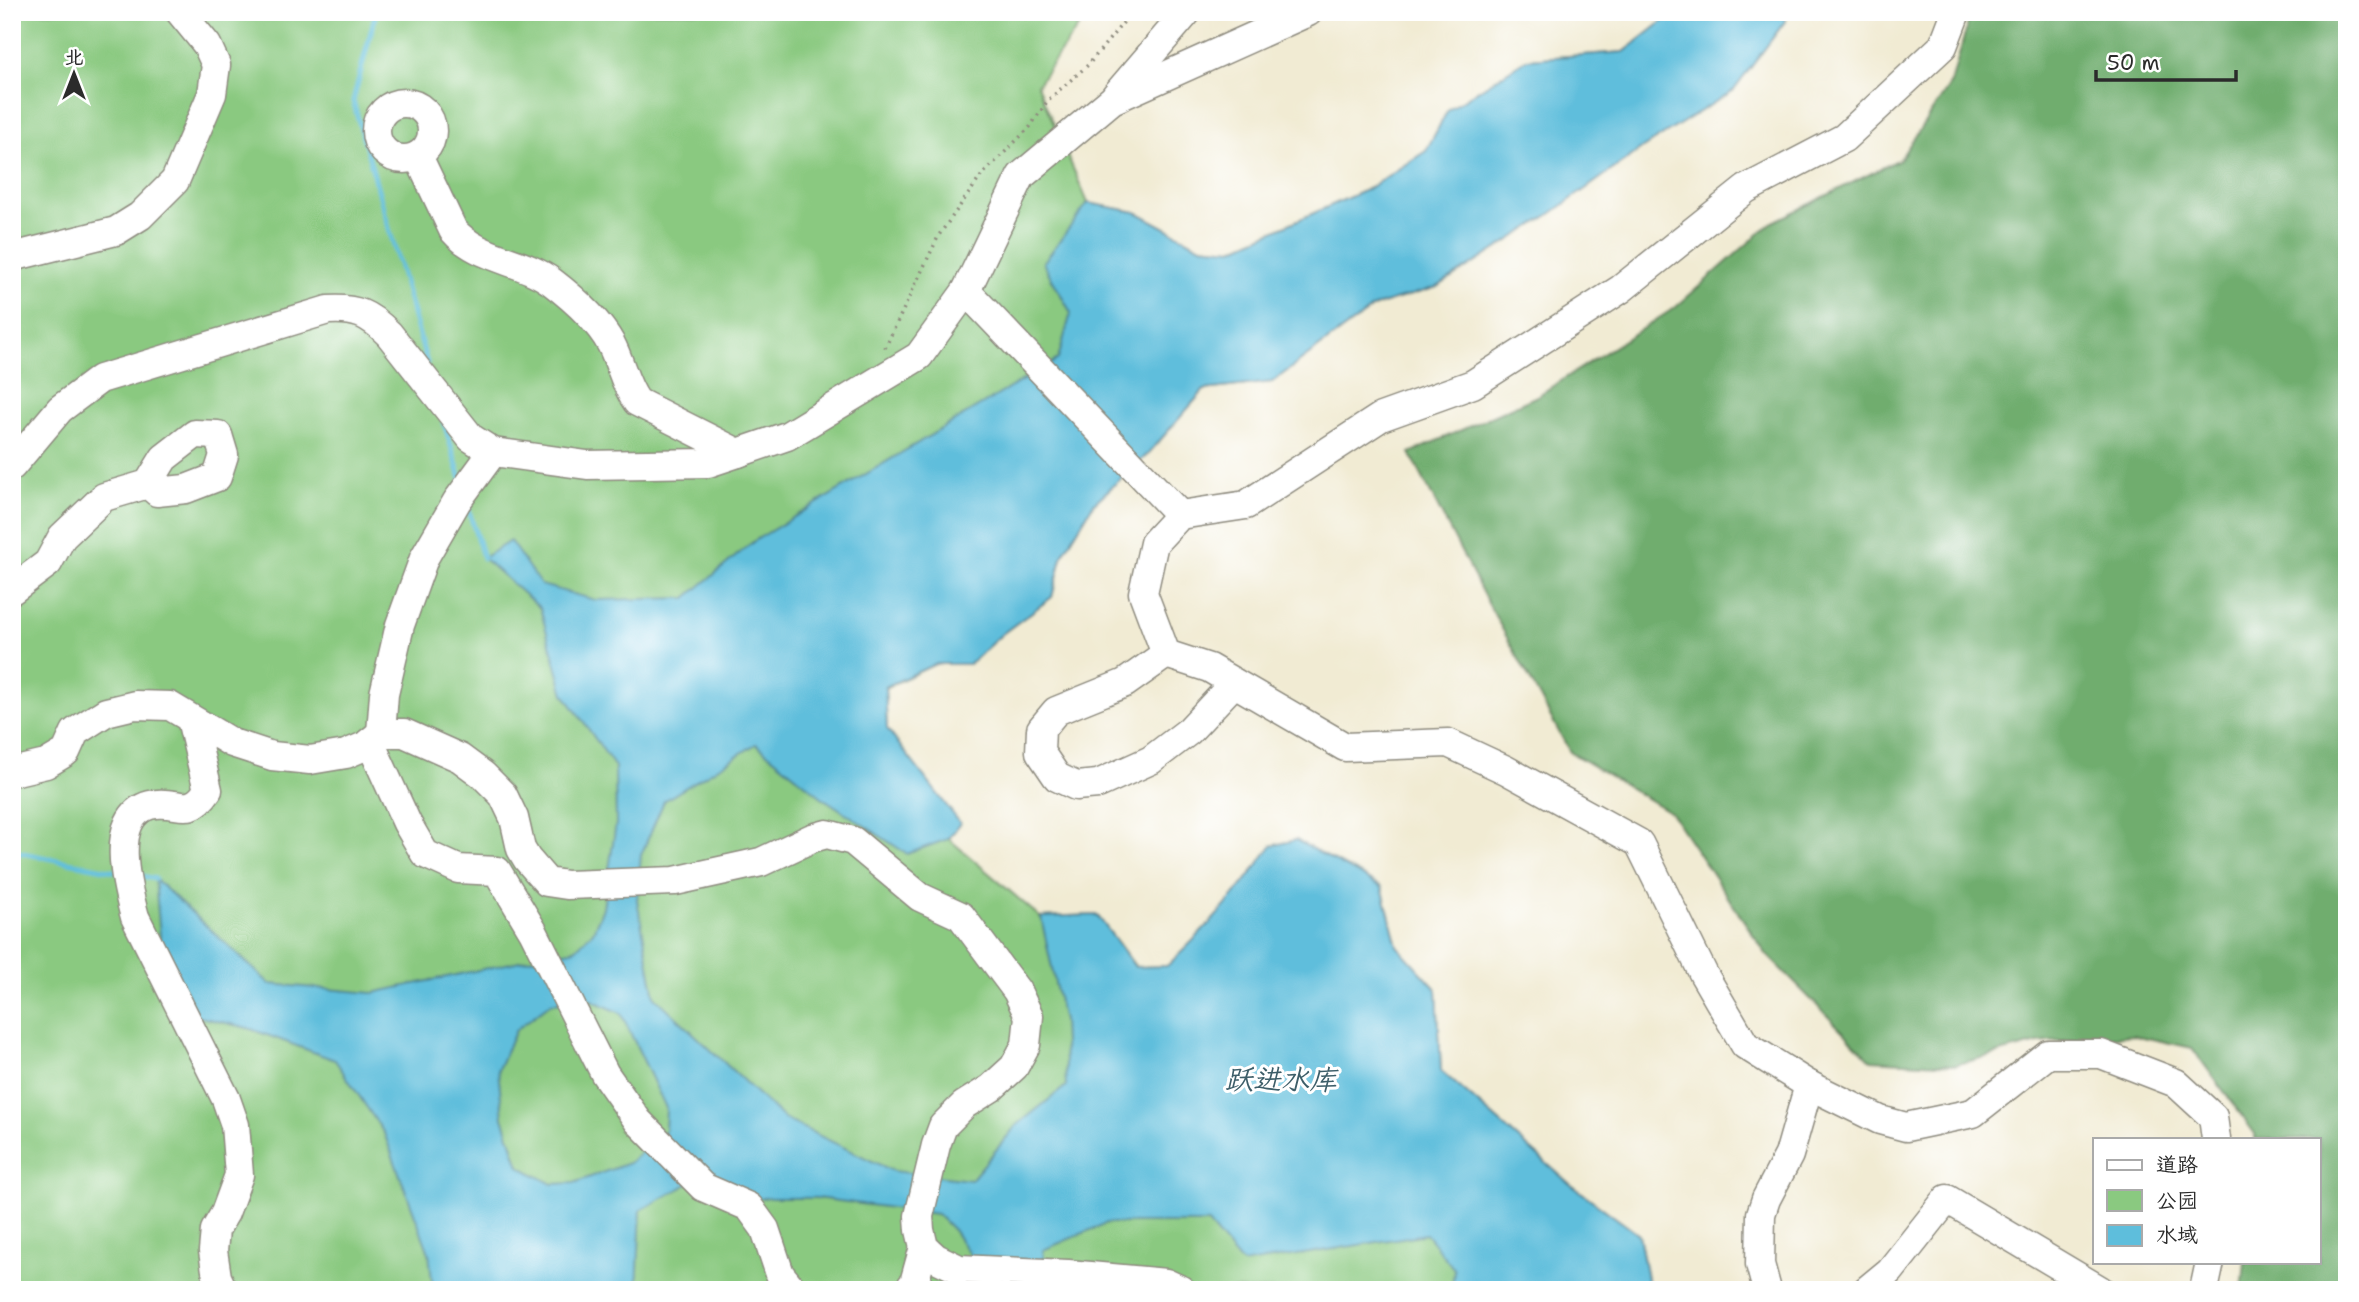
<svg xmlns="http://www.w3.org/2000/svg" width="2359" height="1302" viewBox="0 0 2359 1302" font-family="'Shantell Sans','LXGW WenKai TC',sans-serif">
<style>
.green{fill:#8ac980;stroke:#5a7a56;stroke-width:2}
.forest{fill:#6fad6e;stroke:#4d6c4c;stroke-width:2}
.water{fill:#5ebedc;stroke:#447484;stroke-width:2;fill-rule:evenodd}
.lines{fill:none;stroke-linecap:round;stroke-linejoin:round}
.stream{stroke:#5ebedc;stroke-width:5}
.minor-casing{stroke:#8e8b7f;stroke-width:31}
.path{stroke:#8e8b7f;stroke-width:3.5;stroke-dasharray:2 5;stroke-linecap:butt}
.minor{stroke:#fff;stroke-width:28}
.labels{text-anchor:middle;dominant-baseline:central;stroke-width:6;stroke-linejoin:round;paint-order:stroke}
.water-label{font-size:28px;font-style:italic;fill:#3d5e69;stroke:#fff}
</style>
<rect width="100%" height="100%" fill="#fff"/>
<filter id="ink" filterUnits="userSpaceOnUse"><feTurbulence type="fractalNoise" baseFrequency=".0143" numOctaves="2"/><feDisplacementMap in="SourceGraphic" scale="14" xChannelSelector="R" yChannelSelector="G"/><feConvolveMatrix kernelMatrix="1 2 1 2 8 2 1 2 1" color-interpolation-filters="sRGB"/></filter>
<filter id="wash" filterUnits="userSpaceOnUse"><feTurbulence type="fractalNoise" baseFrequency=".00686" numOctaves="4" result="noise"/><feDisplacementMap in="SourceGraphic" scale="28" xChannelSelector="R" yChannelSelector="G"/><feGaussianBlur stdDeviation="1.57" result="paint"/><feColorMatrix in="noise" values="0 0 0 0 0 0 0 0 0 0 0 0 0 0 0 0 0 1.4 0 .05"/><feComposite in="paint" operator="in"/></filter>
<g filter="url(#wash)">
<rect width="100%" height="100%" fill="#f1ebd3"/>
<path class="green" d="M12,12H1089L1037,85L1088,203L1136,212L1199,246L1232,249L1366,190L1426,151L1448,110L1527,59L1624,52L1675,12H1786L1785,21L1734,90L1644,147L1549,215L1437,287L1375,306L1272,382L1204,390L1147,455L1094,503L1063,554L1052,597L1002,634L969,664H935L885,688L887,729L960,823L949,839L1040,917L1097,915L1136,967L1167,966C1207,929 1241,891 1271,846L1296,840L1382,887L1397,946L1437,990L1441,1071L1570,1184L1639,1235L1649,1290H12Z"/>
<path class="forest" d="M1971,12H2347V1290H2242L2245,1262H2319V1139H2255V1134L2192,1048L2134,1035L2038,1043L1955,1065L1871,1060L1767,955L1671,813L1570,752L1483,594L1410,453L1537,396L1676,307L1771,223L1900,159L1951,83Z"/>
<path class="water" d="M1675,12H1786L1785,21L1734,90L1644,147L1549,215L1437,287L1375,306L1272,382L1204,390L1147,455L1094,503L1063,554L1052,597L1002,634L969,664H935L885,687L887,729L960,823L948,839L907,854L823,798L756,744L664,801L641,855L637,900L655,997L784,1119L893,1171L971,1180L1016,1126L1066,1086L1063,1021L1041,917L1097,915L1135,967L1167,966C1207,929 1241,891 1271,846L1296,840L1382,887L1397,946L1437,990L1441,1071L1570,1184L1639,1235L1649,1290H1452L1454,1269L1426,1234L1242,1264L1208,1223H1107L1043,1250L1049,1290H986L970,1255L953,1230L937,1214L816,1198H754L697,1179L641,1210L637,1290H433L429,1253L384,1133L335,1060L248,1028L186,1014L161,947L155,879L270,984L373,993L575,949L593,932L603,908L616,824L615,767L564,694L540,608L483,558L510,541L541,585L595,600L686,598L754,541L1058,359L1071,313L1043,263L1088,203L1136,212L1199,246L1233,249L1366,190L1426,151L1448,110L1527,59L1624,52ZM589,999L621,1013L666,1108L665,1131L629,1163L574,1183L552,1184L519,1166L503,1117L498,1069L516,1030L551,1003Z"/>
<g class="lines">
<g class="stream">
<path d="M376,12L353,101L427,363"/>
<path d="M444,423L461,479"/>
<path d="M467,504L483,558"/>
<path d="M12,851L114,871"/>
<path d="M137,875L155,879"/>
</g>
</g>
</g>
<g filter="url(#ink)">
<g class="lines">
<g class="minor-casing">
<g id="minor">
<path d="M1956,12L1943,46L1844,138L1746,189L1621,289L1473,384L1381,417L1246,505L1180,515L1154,543L1143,593L1166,654L1209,668L1345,747L1448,743L1506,770L1639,843L1704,975L1745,1045L1809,1085L1880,1120L1906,1127L1973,1113L2048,1054H2101L2176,1083L2213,1117L2216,1139"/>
<path d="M1116,95L1187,12"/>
<circle cx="404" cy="131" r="28"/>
<path d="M418,156L453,230C479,260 521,259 552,282C573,298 598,320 611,344C621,363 624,384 637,402L738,453"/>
<path d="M12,257L116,231L140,216L175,181L212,94L216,65L207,45L180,12"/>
<path d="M966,291L1180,515"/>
<path d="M12,466L60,409L100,379L328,310C356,308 369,314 389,334L471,438L493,452L587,465L708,463L738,453L787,436L919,356L966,291L1021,176L1112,100L1308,12"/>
<path d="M12,590L48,563L62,537L104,497L148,484L164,458L195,434L218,435L224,455L217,477L186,489L157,492L148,484"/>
<path d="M1166,654L1125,683L1056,711L1041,729L1040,752L1057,777L1076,786L1098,784L1151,760L1189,731L1234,683"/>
<path d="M191,719L208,790C188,820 177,798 150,805C108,816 127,888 135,917L226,1099L235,1125L239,1175L225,1213L215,1230L213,1251L217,1277L223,1290"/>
<path d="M381,733L384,694L400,625L424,558L457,501L493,452"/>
<path d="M370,742L407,823L425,854L458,869L497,871L533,931L605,1074L638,1121L703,1187L749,1207L765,1229L780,1274L793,1290"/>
<path d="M12,772L46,764L66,752L75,732L106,712L135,705L170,706L232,743L272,756L310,760L346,754L365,746L381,733H404L460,758L483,775L503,795L514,818L521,849L527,859L547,882L567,885L675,881L761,862L812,838L827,834L853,841L920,897L961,916L1017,991L1029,1016L1026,1045L1014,1067L991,1088L964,1105L943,1126L936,1145L919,1216L920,1230L924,1247L936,1258L959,1269L1068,1274L1166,1283L1181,1290"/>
<path d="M908,1290L914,1283L924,1247"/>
<path d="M1767,1290L1760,1264L1761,1214L1766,1199L1789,1155L1809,1085"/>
<path d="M1867,1290L1890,1271L1947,1199L2100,1290"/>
<path d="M2204,1290L2210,1262"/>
</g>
</g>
<path class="path" d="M885,348L939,235L982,175L1030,127L1048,100L1088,65L1132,12"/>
<use href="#minor" class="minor"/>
</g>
</g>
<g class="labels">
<g class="water-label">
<text x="1281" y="1079">跃进水库</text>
</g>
</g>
<rect width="2359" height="1302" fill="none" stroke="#fff" stroke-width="42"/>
<rect x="2093" y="1138" width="228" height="126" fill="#ffffff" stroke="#aaaaaa" stroke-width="2"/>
<rect x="2107" y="1160" width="35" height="10" fill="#ffffff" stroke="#aaaaaa" stroke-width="2"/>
<text x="2156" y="1172" font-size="21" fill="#2b2b2b">道路</text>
<rect x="2107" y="1190" width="35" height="21" fill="#8ac980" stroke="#aaaaaa" stroke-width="2"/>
<text x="2156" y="1208" font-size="21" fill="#2b2b2b">公园</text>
<rect x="2107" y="1225" width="35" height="21" fill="#5ebedc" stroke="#aaaaaa" stroke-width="2"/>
<text x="2156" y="1242" font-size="21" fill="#2b2b2b">水域</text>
<g transform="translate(74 74)" stroke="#ffffff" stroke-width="5" paint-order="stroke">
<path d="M0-5L12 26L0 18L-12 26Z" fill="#2b2b2b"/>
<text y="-10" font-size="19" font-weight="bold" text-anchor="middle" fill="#2b2b2b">北</text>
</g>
<path d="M2096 70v10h140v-10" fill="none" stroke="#2b2b2b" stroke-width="3.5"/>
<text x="2107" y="70" font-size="21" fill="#2b2b2b" stroke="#ffffff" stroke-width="5" paint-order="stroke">50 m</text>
</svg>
